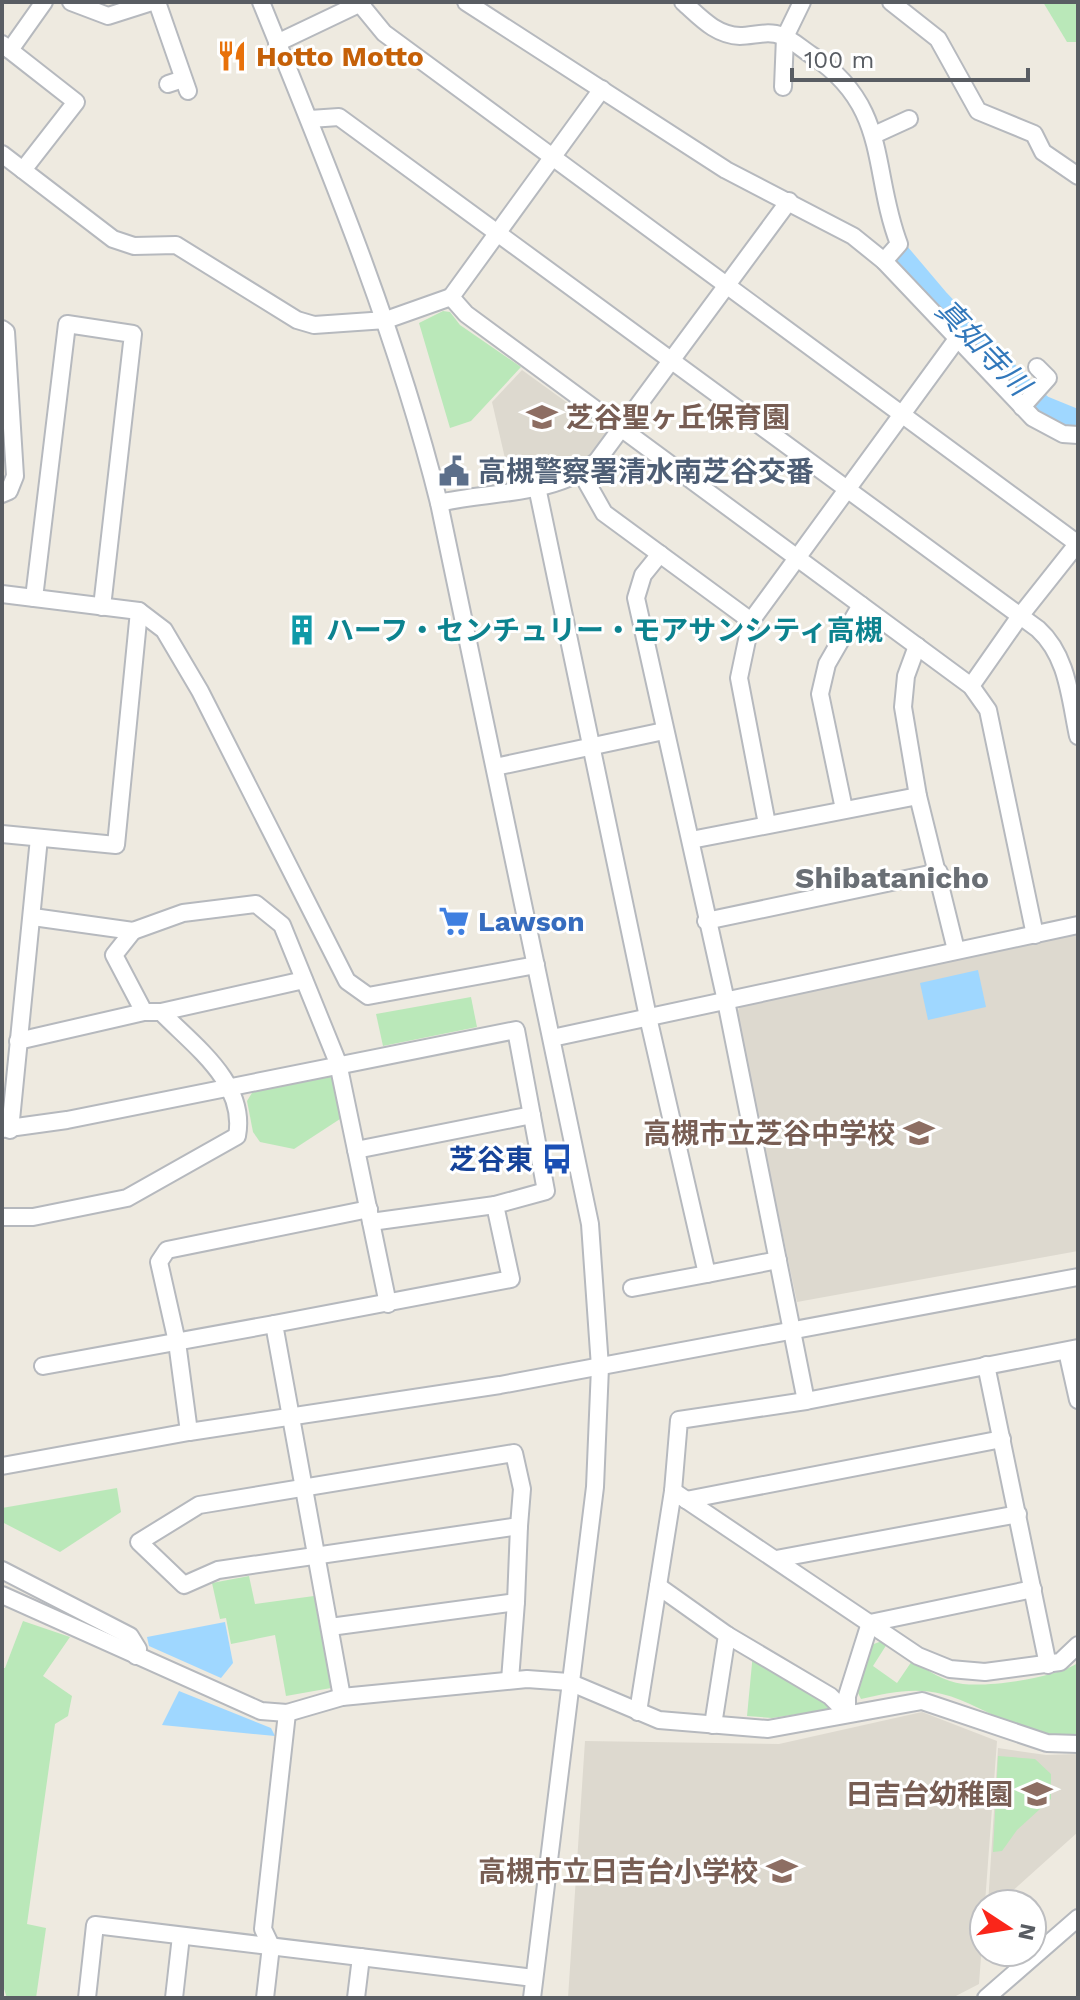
<svg xmlns="http://www.w3.org/2000/svg" width="1080" height="2000" viewBox="0 0 1080 2000" font-family="'Work Sans','Noto Sans JP',sans-serif">
<style>
.education{fill:#ddd9cf}
.green{fill:#bae8b9}
.water{fill:#9fd7ff}
.lines{fill:none;stroke-linecap:round;stroke-linejoin:round}
.river{stroke:#9fd7ff;stroke-width:28}
.minor-casing{stroke:#b6b9be;stroke-width:20}
.minor{stroke:#fff;stroke-width:16}
.labels{text-anchor:middle;dominant-baseline:central;stroke-width:6;stroke-linejoin:round;paint-order:stroke}
.food-label{font-size:28px;font-weight:bold;fill:#c56008;stroke:#fff;text-anchor:start}
.education-label{font-size:28px;font-weight:bold;fill:#785e54;stroke:#fff;text-anchor:end}
.service-label{font-size:28px;font-weight:bold;fill:#4e5e75;stroke:#fff;text-anchor:start}
.culture-label{font-size:28px;font-weight:bold;fill:#0d838f;stroke:#fff;text-anchor:start}
.shop-label{font-size:28px;font-weight:bold;fill:#366cbe;stroke:#fff;text-anchor:start}
.transit-label{font-size:28px;font-weight:bold;fill:#164399;stroke:#fff;text-anchor:end}
.water-label{font-size:30px;font-style:italic;fill:#3278bb;stroke:#fff}
.neighbourhood-label{font-size:30px;font-weight:bold;fill:#6a6f75;stroke:#fff}
</style>
<rect width="100%" height="100%" fill="#eeeae0"/>
<g class="education">
<path d="M522,370L609,433L583,467L510,480L492,402Z"/>
<path d="M1078,934V1251L797,1302L736,1014L741,1005Z"/>
<path d="M922,1712L997,1741L979,1984L952,1998H568L585,1741L779,1744Z"/>
<path d="M998,1748L1046,1755L1078,1754V1832L1009,1894V1904H988Z"/>
</g>
<g class="green">
<path d="M1043,2H1078V42H1067Z"/>
<path d="M443,311L450,312L460,325L521,367L471,421L450,428L419,323Z"/>
<path d="M471,997L477,1027L383,1046L376,1014Z"/>
<path d="M325,1073L333,1079L340,1119L294,1149L260,1142L253,1132L247,1101L255,1088Z"/>
<path d="M117,1488L121,1512L60,1552L2,1522V1508Z"/>
<path d="M249,1576L255,1604L314,1596L331,1688L286,1696L275,1635L231,1644L226,1618L220,1619L212,1583Z"/>
<path d="M23,1621L70,1637L43,1676L72,1696L68,1716L55,1724L27,1924L46,1928L36,1998H7L2,1983V1668H5Z"/>
<path d="M882,1641L887,1644L873,1666L897,1683L912,1661C928,1670 944,1682 963,1684C992,1687 1054,1678 1078,1663V1735C1032,1747 985,1704 942,1694C914,1687 888,1693 861,1699L858,1693L871,1645Z"/>
<path d="M753,1653L830,1705L831,1709L772,1718L747,1716Z"/>
<path d="M998,1756L1035,1759L1051,1774V1799L1017,1830L1002,1851L993,1852Z"/>
</g>
<g class="water">
<path d="M978,970L986,1007L928,1020L920,983Z"/>
<path d="M225,1622L233,1663L221,1678L149,1646L147,1637Z"/>
<path d="M179,1691L271,1728L275,1736L162,1725Z"/>
</g>
<g class="lines">
<path class="river" d="M898,257L937,303L1026,396L1041,409L1078,424"/>
<g class="minor-casing">
<g id="minor">
<path d="M71,2L108,16L152,2"/>
<path d="M157,2L188,91"/>
<path d="M261,2C328,167 396,330 439,503L590,1224L600,1367L595,1487L532,1998"/>
<path d="M466,2L726,170L853,236L884,261L1033,418L1063,434L1078,435"/>
<path d="M683,2C700,17 715,35 740,36C754,36 768,30 782,36C793,40 803,50 813,56C890,107 871,171 899,244L884,261"/>
<path d="M891,2L938,39L978,111L1034,134L1043,152L1078,176"/>
<path d="M361,5L384,33L1078,544"/>
<path d="M277,43L363,2"/>
<path d="M2,44L76,102L23,170"/>
<path d="M10,50L44,2"/>
<path d="M168,84L183,79"/>
<path d="M783,87L785,37L802,2"/>
<path d="M602,89L451,297L466,314L971,686L988,710L1035,935"/>
<path d="M310,119L339,117L1038,629C1068,656 1070,699 1078,736"/>
<path d="M874,135L909,119"/>
<path d="M2,154L113,239L134,246L176,245L297,320L314,325L386,320L451,297"/>
<path d="M2,329L6,332L15,476L9,491L2,494"/>
<path d="M1022,407L1048,378L1037,367"/>
<path d="M582,474L604,513L751,621"/>
<path d="M537,487L648,1017L707,1274L778,1260"/>
<path d="M439,503C489,491 556,496 597,461L789,201"/>
<path d="M660,554L643,575L636,598L726,1001L806,1401"/>
<path d="M2,594L139,611L164,630L200,691L347,981L368,996L536,965"/>
<path d="M34,598L67,324L133,334L102,607"/>
<path d="M917,646L906,676L903,707L918,796L956,950"/>
<path d="M971,686L1020,616L1078,543"/>
<path d="M495,767L664,731"/>
<path d="M844,809L820,694L827,664L861,605"/>
<path d="M767,824L739,678L751,621L957,339"/>
<path d="M2,834L116,845L139,611"/>
<path d="M691,840L918,796"/>
<path d="M33,917L133,931L183,913L256,904L282,925L338,1063L388,1304"/>
<path d="M706,921L939,872"/>
<path d="M161,1012L304,980"/>
<path d="M552,1038L1078,925"/>
<path d="M18,1041L144,1012"/>
<path d="M2,1129L67,1120L516,1030L546,1191L495,1205L511,1279L274,1324L342,1697"/>
<path d="M10,1130L39,838"/>
<path d="M356,1150L532,1115"/>
<path d="M2,1217H33L127,1198L237,1136C247,1083 194,1046 161,1012H144L114,955L133,931"/>
<path d="M371,1222L495,1205"/>
<path d="M632,1288L707,1274"/>
<path d="M1067,1351L1078,1400"/>
<path d="M986,1365L1048,1665"/>
<path d="M43,1366L274,1324"/>
<path d="M189,1432L177,1342L159,1262L167,1250L369,1209"/>
<path d="M514,1453L522,1489L519,1526L218,1570L184,1585L139,1542L199,1505Z"/>
<path d="M2,1466L189,1432L500,1385L1078,1277"/>
<path d="M673,1491L918,1656L950,1669L985,1672L1060,1662L1078,1645"/>
<path d="M686,1500L1002,1439"/>
<path d="M776,1559L1018,1514"/>
<path d="M2,1570L130,1636L138,1649L136,1656"/>
<path d="M658,1586L727,1635L713,1725"/>
<path d="M2,1595L261,1711L287,1713L342,1697L527,1679L569,1682L659,1720L768,1729L922,1701L1047,1743L1078,1744"/>
<path d="M870,1623L1033,1589"/>
<path d="M330,1627L516,1602L519,1526"/>
<path d="M727,1635L830,1696L847,1713"/>
<path d="M510,1680L516,1602"/>
<path d="M638,1712L673,1491L679,1420L806,1401L1078,1348"/>
<path d="M847,1713V1696L870,1623"/>
<path d="M87,1998L95,1925L534,1978"/>
<path d="M174,1998L181,1936"/>
<path d="M265,1998L271,1946L263,1929L287,1713"/>
<path d="M356,1998L361,1957"/>
<path d="M986,1998L1078,1918"/>
</g>
</g>
<use href="#minor" class="minor"/>
</g>
<defs>
<g id="restaurant-bare" transform="scale(2.4)"><path d="M-5-6h1v4h1v-4h1v4h1v-4h1v5L-1.5 .5V6h-2V.5L-5-1ZM5-6V6H3V1.5H1.5Q1.5-4 5-6Z" fill="#e8710a" stroke="#fff" stroke-width="2.5" paint-order="stroke"/></g>
<g id="school-bare" transform="scale(2.4)"><path d="M0-5L7-2L0 1L-7-2ZM-4 1L0 2.5L4 1V4Q0 6-4 4Z" fill="#8d6e63" stroke="#fff" stroke-width="2.5" paint-order="stroke"/></g>
<g id="civic-bare" transform="scale(2.4)"><path d="M-.6-6.5H3V-4.5H.6V-3L4-1V1h2V6H-6V1h2V-1L-.6-3ZM-1.2 2.5V6h2.4V2.5Z" fill="#5c6f8a" stroke="#fff" stroke-width="2.5" paint-order="stroke"/></g>
<g id="building-bare" transform="scale(2.4)"><path d="M-4-6H4V6H1V3H-1V6H-4ZM-2.5-4.3h1.7v1.8h-1.7ZM.8-4.3h1.7v1.8H.8ZM-2.5-1h1.7V.8h-1.7ZM.8-1h1.7V.8H.8Z" fill="#0f9aa8" stroke="#fff" stroke-width="2.5" paint-order="stroke"/></g>
<g id="supermarket-bare" transform="scale(2.4)"><path d="M-6-5.5h2.5l.6 2H6L4.5 2H-2.5L-4.4-4H-6ZM-1.5 3.2a1.3 1.3 0 1 0 .1 0ZM3 3.2a1.3 1.3 0 1 0 .1 0Z" fill="#3f7fe0" stroke="#fff" stroke-width="2.5" paint-order="stroke"/></g>
<g id="bus-bare" transform="scale(2.4)"><path d="M-5-6H5V4H4V6H2V4H-2V6H-4V4H-5ZM-3.5-4V0h7V-4ZM-3.5 1.2v1.5H-2V1.2ZM2 1.2v1.5H3.5V1.2Z" fill="#1a4fb4" stroke="#fff" stroke-width="2.5" paint-order="stroke"/></g>
</defs>
<g fill-rule="evenodd">
<use href="#restaurant-bare" x="232" y="56"/>
<use href="#school-bare" x="542" y="417"/>
<use href="#civic-bare" x="454" y="471"/>
<use href="#building-bare" x="302" y="630"/>
<use href="#supermarket-bare" x="454" y="921"/>
<use href="#school-bare" x="919" y="1133"/>
<use href="#bus-bare" x="557" y="1159"/>
<use href="#school-bare" x="1037" y="1794"/>
<use href="#school-bare" x="782" y="1871"/>
</g>
<g class="labels">
<g class="food-label">
<text x="256" y="56">Hotto Motto</text>
</g>
<g class="education-label">
<text x="566" y="417" text-anchor="start">芝谷聖ヶ丘保育園</text>
<text x="895" y="1133">高槻市立芝谷中学校</text>
<text x="1013" y="1794">日吉台幼稚園</text>
<text x="758" y="1871">高槻市立日吉台小学校</text>
</g>
<g class="service-label">
<text x="478" y="471">高槻警察署清水南芝谷交番</text>
</g>
<g class="culture-label">
<text x="326" y="630">ハーフ・センチュリー・モアサンシティ高槻</text>
</g>
<g class="shop-label">
<text x="478" y="921">Lawson</text>
</g>
<g class="transit-label">
<text x="533" y="1159">芝谷東</text>
</g>
<g class="water-label">
<text transform="translate(983 347) rotate(46)">真如寺川</text>
</g>
<g class="neighbourhood-label">
<text x="892" y="877">Shibatanicho</text>
</g>
</g>
<rect width="1080" height="2000" fill="none" stroke="#595d63" stroke-width="8"/>
<g transform="translate(1008 1928) rotate(102)"><circle r="38" fill="#ffffff" stroke="#bdbec1" stroke-width="2"/>
<path d="M0-6L14 30L0 20L-14 30Z" fill="#fa261a"/>
<text y="-12" font-size="22" font-weight="bold" text-anchor="middle" fill="#595d63">N</text>
</g>
<path d="M792 68v12h236v-12" fill="none" stroke="#595d63" stroke-width="4"/>
<text x="804" y="68" font-size="24" fill="#595d63" stroke="#ffffff" stroke-width="6" paint-order="stroke">100 m</text>
</svg>
